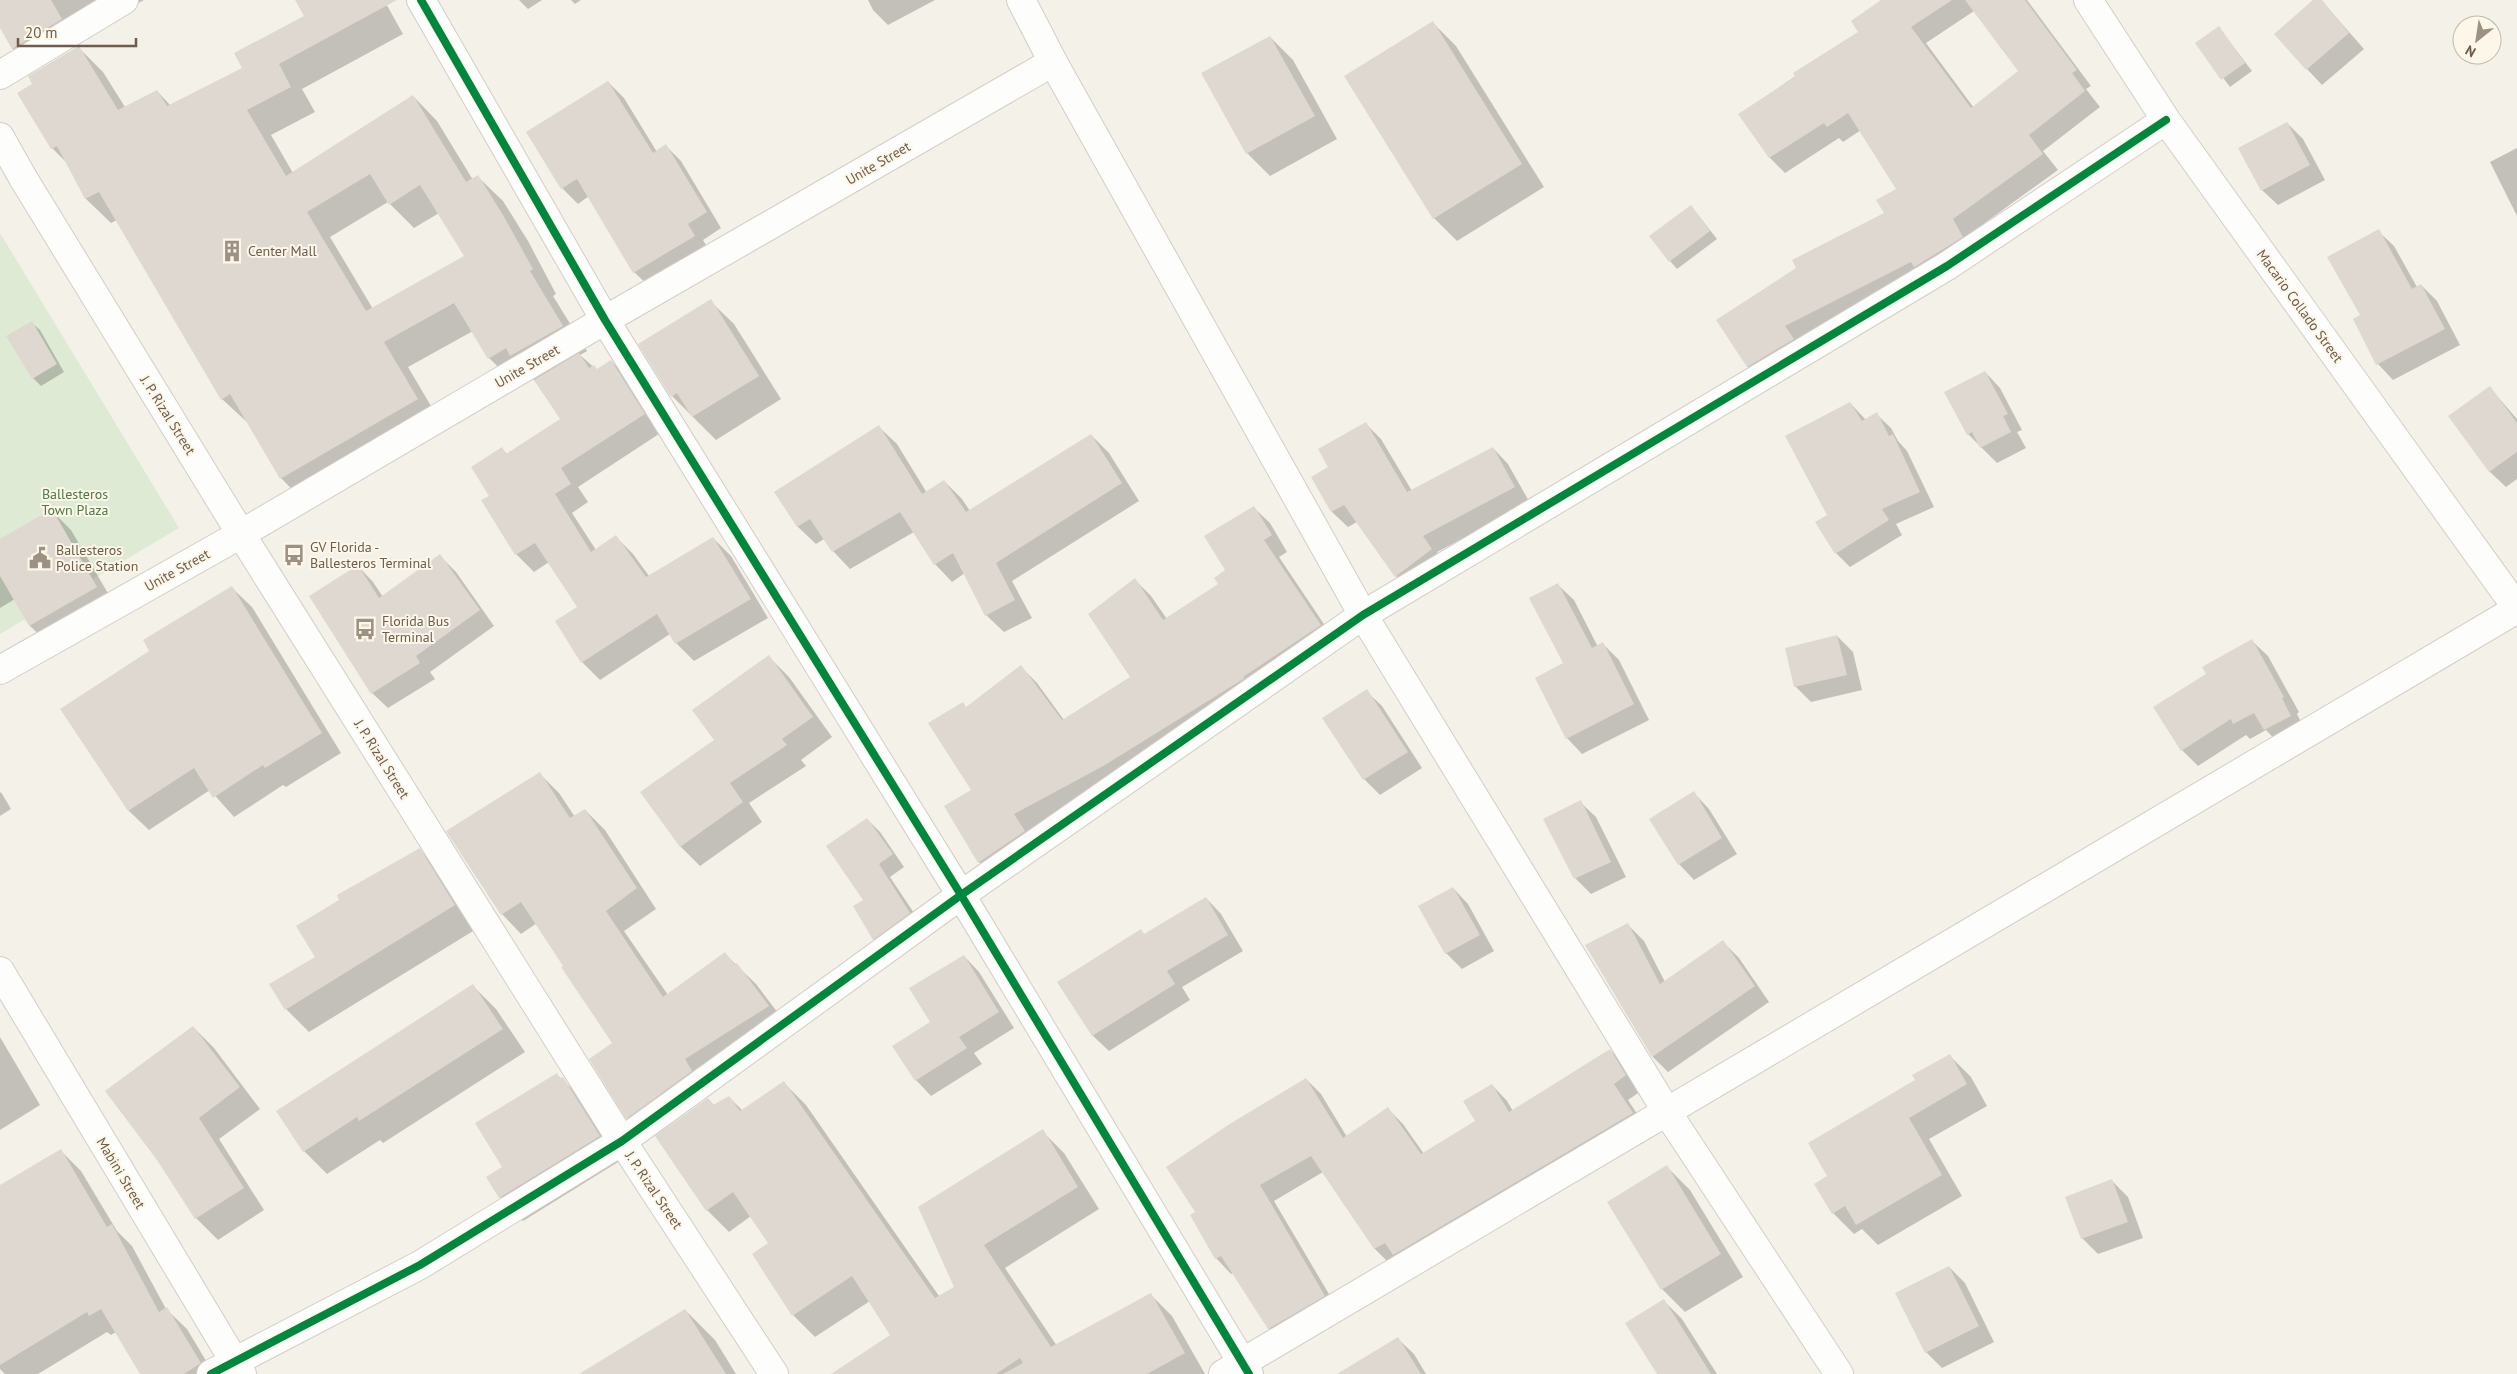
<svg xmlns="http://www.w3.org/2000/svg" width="2517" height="1374" viewBox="0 0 2517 1374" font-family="'PT Sans',sans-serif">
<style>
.green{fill:#dfead5}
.shadow{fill:#0003;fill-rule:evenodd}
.building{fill:#dfd8d0;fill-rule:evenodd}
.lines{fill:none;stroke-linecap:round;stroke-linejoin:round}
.street-casing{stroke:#d3cec7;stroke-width:30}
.secondary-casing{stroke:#d3cec7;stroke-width:30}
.street{stroke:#fdfdfc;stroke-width:28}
.secondary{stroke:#fdfdfc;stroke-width:28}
.cycleway-casing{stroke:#fcf7e9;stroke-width:11}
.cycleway{stroke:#00873e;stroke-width:8}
.labels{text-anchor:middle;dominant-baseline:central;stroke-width:4;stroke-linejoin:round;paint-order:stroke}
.street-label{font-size:14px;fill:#6e5d4d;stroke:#fcf7e9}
.poi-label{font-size:14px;fill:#6e5d4d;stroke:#fcf7e9;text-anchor:start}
.park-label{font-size:14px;fill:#517849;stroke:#fcf7e9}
</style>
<rect width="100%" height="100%" fill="#f4f1e9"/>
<path class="green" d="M0,233L179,528L0,634Z"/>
<g class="shadow">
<path d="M0,0H144L80,36L83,41L35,70L13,49L0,26Z"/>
<path d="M296,0H384L403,34L302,89L315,112L271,135L293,173L413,96L437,121L473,180L478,177L503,201L528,241L556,294L553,296L587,351L580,355L597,370L611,361L629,379L662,432L578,487L588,502L572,513L596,550L616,537L633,554L649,576L713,538L731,556L768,618L694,661L676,643L670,634L600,680L582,662L557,621L579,607L549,562L534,572L516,554L490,496L502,449L507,454L562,419L529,373L514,382L489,358L473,331L408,367L441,423L305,503L281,478L248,423L222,399L117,220L111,223L86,199L69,165L52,148L34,84L78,47L103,72L125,107L157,91L171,106L244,68L305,16ZM388,202L414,228L439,213L466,257L373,309L330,237Z"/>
<path d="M519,0H542L528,9Z"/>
<path d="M571,0H581L575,4Z"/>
<path d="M868,0H935L888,25L873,10Z"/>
<path d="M1883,0H2027L2091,86L2086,89L2100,107L2043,151L2058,170L1968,235L1978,252L1763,382L1748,367L1718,321L1885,214L1898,189L1861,130L1843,142L1839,138L1785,173L1770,158L1740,114L1860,32ZM1974,11L2020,72L1974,108L1926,43Z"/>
<path d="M2315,0H2321L2364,49L2322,85L2307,69Z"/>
<path d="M1433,23L1456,46L1544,187L1457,241L1434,218Z"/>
<path d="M2219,28L2252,71L2230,87L2197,43Z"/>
<path d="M1270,37L1293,60L1337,139L1270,176L1247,153Z"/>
<path d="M608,82L624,98L657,152L666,146L681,161L721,228L703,240L710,252L650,287L634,272L589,196L578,204L562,188Z"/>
<path d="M2287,123L2303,139L2325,180L2278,205L2262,190Z"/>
<path d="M2517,148V216L2490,162Z"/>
<path d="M1691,206L1717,239L1677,269L1670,261Z"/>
<path d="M2378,231L2394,246L2417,287L2421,285L2437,301L2460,345L2393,380L2378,364L2354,320L2361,316Z"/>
<path d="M710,301L734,324L781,399L716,440L672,396Z"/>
<path d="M32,323L40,330L64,372L41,386L33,378Z"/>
<path d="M1985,372L2000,388L2022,430L2017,432L2026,448L1997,463L1968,434Z"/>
<path d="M2490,388L2517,419V479L2506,487L2490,472L2450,417Z"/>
<path d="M1850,403L1866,420L1876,414L1891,428L1898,441L1907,451L1934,507L1896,524L1902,535L1850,567L1836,553L1829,515Z"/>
<path d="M1365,423L1381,439L1412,491L1493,448L1508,464L1530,503L1437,552L1447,565L1411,591L1396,576L1357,522L1348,527L1332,512L1313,478L1330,468Z"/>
<path d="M879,427L897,444L927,493L944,481L962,499L970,511L1091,435L1109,453L1139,501L1012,581L1032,618L1004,632L986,615L965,573L952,582L935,564L914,532L850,569L833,551L824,539L816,544L798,527L776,493Z"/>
<path d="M1253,507L1270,523L1287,552L1279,557L1336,642L1122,781L1030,830L1040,848L995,878L979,862L967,708L1021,667L1037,683L1064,720L1132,678L1135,580L1151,596L1167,619L1220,584Z"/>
<path d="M52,511L71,530L116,607L50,645L30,626L15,599L0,608V541Z"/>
<path d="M440,556L456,572L494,626L430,672L435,679L388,708L372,693L358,566L373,582L383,597Z"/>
<path d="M1558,585L1574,600L1598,647L1603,644L1619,660L1649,720L1582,754L1567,738L1565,664Z"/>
<path d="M232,588L252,607L341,753L286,787L283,785L234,817L210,790L149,830L129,811L62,710L151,651Z"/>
<path d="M1837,636L1853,652L1862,690L1811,702L1795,686Z"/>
<path d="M2252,641L2268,656L2299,712L2297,714L2306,732L2280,745L2266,730L2250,739L2246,735L2198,766L2182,750L2208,674Z"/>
<path d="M769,657L789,677L832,737L801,760L806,766L749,803L762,822L700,866L680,846L716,740Z"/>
<path d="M1366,691L1382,706L1422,768L1380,795L1364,779Z"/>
<path d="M540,774L559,793L575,817L585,810L605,830L656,909L624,931L668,995L725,954L756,984L788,1026L647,1137L627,1118L614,1043L565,966L537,923L521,934L502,914Z"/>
<path d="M1,792L11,809L0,816V793Z"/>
<path d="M1694,793L1709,809L1737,854L1694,880L1679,864Z"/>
<path d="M1580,802L1596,817L1626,877L1591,894L1576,879L1545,819Z"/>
<path d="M867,819L880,832L904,867L890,877L922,925L886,951L874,939L865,900Z"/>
<path d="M419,849L442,873L478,928L309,1032L286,1009L317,957Z"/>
<path d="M1453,888L1468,904L1494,951L1462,969L1446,953Z"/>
<path d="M1206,898L1221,914L1243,951L1182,987L1190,1000L1109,1051L1093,1036L1059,982L1145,935Z"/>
<path d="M1628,925L1644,941L1665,982L1723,942L1739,958L1769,1002L1668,1072L1653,1057L1587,946Z"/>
<path d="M964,956L979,972L1014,1028L974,1053L982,1064L931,1096L916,1080L931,1022Z"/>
<path d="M473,986L496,1009L525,1052L383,1143L380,1140L327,1174L304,1151Z"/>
<path d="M193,1027L214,1048L260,1109L219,1139L264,1210L218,1240L196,1218L158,1159Z"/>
<path d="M0,1037L40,1105L0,1130Z"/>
<path d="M1610,1050L1625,1065L1641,1091L1628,1100L1647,1129L1390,1264L1375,1249L1323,1172L1274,1201L1339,1311L1284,1344L1269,1329L1233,1273L1231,1274L1216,1258L1197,1212L1306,1079L1321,1094L1347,1137L1388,1109L1403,1124L1424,1154L1476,1121L1492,1085L1507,1101L1513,1111Z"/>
<path d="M1950,1056L1971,1077L1987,1106L1929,1139L1962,1196L1878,1245L1862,1229L1854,1234L1833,1213L1829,1177L1917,1080Z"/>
<path d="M557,1075L586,1101L623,1159L523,1221L500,1197L504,1167Z"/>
<path d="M784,1083L806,1105L939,1296L956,1287L1042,1131L1064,1153L1099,1209L1005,1268L1057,1346L1150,1294L1172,1316L1205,1374H836L892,1335L870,1301L815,1337L793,1315L770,1244L751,1216L729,1232L707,1210L708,1099L715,1106L729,1097L743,1111Z"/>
<path d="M61,1151L81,1171L117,1231L132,1246L166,1309L187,1329L214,1374H141L116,1332L111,1335L107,1332L38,1374H5L0,1369V1186Z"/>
<path d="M1667,1167L1690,1190L1743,1277L1685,1312L1662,1289Z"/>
<path d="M2112,1181L2128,1197L2143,1238L2098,1254L2082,1238Z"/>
<path d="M1949,1267L1965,1283L1994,1342L1942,1368L1926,1352Z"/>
<path d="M1664,1301L1682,1319L1717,1374H1659Z"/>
<path d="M685,1310L715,1340L736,1374H581Z"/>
<path d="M1398,1339L1414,1354L1426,1374H1339Z"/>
</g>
<g class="building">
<path d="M0,0H51L62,19L12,49L0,28Z"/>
<path d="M295,0H397L279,64L291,87L247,110L286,176L413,95L466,182L478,175L503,215L533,269L530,271L563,326L510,356L506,348L488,359L454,303L384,342L418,399L280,479L230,394L221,400L99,192L85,199L57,146L51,149L17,93L32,84L28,76L79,46L118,110L157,90L167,106L242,68L234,53L304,16ZM370,174L389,205L420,185L464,256L366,311L307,212Z"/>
<path d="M1881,0H1952L1911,27L1971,108L2018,71L1965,0H2025L2077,70L2072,73L2085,91L2029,135L2043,154L1953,219L1963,237L1914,267L1911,262L1785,326L1794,339L1747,367L1716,320L1796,268L1792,260L1884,213L1876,200L1896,189L1848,113L1827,127L1824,123L1769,158L1738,114L1795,77L1793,73L1858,32L1851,21Z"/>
<path d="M2313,0H2322L2349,33L2306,70L2274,34Z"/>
<path d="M1433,21L1522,164L1433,219L1344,76Z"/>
<path d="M2219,26L2245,63L2221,80L2195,43Z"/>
<path d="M1270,36L1315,116L1246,154L1201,73Z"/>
<path d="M608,81L653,153L666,144L707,212L688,224L695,236L633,273L577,179L561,189L526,132Z"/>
<path d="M2287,122L2310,165L2261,191L2238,148Z"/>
<path d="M1691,205L1710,231L1669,262L1649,236Z"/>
<path d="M2379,229L2412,289L2421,284L2445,329L2376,365L2353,319L2360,315L2327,257Z"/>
<path d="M711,299L759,376L692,417L677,393L671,397L638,344Z"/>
<path d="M32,321L57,364L32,379L6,336Z"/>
<path d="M579,353L589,368L594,365L597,369L611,360L645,414L561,468L571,484L555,494L591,552L616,535L646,577L713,537L751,599L675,644L657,614L581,663L555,621L577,607L535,543L515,555L481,500L489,496L471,467L502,447L506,454L560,419L534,380Z"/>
<path d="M1985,371L2008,414L2003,416L2011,432L1980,448L1972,432L1967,435L1944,392Z"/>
<path d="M2490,386L2517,423V452L2489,472L2448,416Z"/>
<path d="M1850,402L1862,421L1877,412L1889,436L1893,434L1920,492L1882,509L1889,520L1835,554L1815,522L1827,515L1785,436Z"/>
<path d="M1366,422L1407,492L1493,447L1515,487L1423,536L1432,549L1395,577L1344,505L1331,512L1311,477L1328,467L1318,449Z"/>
<path d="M879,425L922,494L944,480L966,512L1091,434L1122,483L996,563L1015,600L985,616L953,553L934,565L900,512L832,552L810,519L797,527L774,492Z"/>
<path d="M1254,506L1272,535L1264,540L1321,625L1243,677L1245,678L1105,765L1014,814L1025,831L978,863L944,806L971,790L928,723L963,702L966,707L1021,665L1062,720L1130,677L1088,614L1135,578L1163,620L1218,584L1214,578L1225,570L1204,536Z"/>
<path d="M52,509L97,587L29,626L0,576V539Z"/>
<path d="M440,554L480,610L416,656L420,663L371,694L309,596L358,565L379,598Z"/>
<path d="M1558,583L1592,648L1603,642L1634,704L1566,739L1535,678L1563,663L1529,598Z"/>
<path d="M232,586L322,733L265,768L263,765L213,798L194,768L128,811L60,709L149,651L143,640Z"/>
<path d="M1837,635L1847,675L1794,687L1785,648Z"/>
<path d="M2252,639L2284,697L2282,698L2291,716L2264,730L2254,713L2233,724L2231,719L2181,751L2153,707L2206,674L2202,667Z"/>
<path d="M769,655L813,717L782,739L787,745L730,783L743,802L680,847L640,792L714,740L692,710Z"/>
<path d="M1367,689L1408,752L1363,780L1322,718Z"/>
<path d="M540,772L570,818L585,809L637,888L606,911L663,997L725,952L735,965L737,963L769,1006L685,1059L692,1071L626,1119L589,1059L612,1043L561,967L563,966L521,902L501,915L446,831Z"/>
<path d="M1694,791L1722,838L1678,865L1649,819Z"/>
<path d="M1581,800L1611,862L1574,879L1543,819Z"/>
<path d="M867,818L893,854L879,864L910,913L873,940L853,906L863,900L826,846Z"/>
<path d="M420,848L455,905L285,1010L269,984L315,957L296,926L339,900L337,895Z"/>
<path d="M1453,887L1480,935L1445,954L1418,906Z"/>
<path d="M1206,897L1228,935L1167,971L1175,984L1092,1036L1057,982L1141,929L1144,934Z"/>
<path d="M1628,923L1660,984L1723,940L1755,986L1652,1057L1585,945Z"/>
<path d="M964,955L999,1012L959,1037L967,1048L915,1081L892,1046L930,1022L909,988Z"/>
<path d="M473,984L503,1029L359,1121L357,1117L303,1152L276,1111Z"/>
<path d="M193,1026L240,1087L199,1118L244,1188L195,1219L157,1160L105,1091Z"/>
<path d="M1610,1049L1626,1075L1614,1084L1633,1113L1393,1255L1385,1243L1374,1249L1311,1156L1260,1185L1325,1296L1268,1329L1221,1256L1215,1259L1190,1215L1195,1212L1166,1167L1228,1125L1306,1078L1343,1138L1388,1107L1421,1154L1475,1121L1463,1101L1492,1084L1509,1112Z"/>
<path d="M1950,1054L1967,1084L1909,1118L1942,1175L1856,1225L1845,1206L1832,1214L1814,1184L1827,1176L1808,1143L1915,1080L1912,1075Z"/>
<path d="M557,1073L560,1079L563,1077L600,1136L499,1198L486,1177L502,1167L475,1123Z"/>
<path d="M784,1081L935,1298L954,1287L918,1207L1043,1129L1078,1187L984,1245L1051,1347L1151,1293L1185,1353L1147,1374H1003L1023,1363L1020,1358L996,1374H831L890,1335L852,1276L792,1316L752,1254L768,1243L733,1192L706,1211L655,1136L708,1098L713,1105L729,1096L740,1111Z"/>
<path d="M61,1149L107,1227L112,1224L159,1312L167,1307L201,1363L184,1374H140L101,1309L89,1316L87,1312L0,1365V1185Z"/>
<path d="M1667,1165L1721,1254L1661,1290L1607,1202Z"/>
<path d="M2112,1179L2128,1222L2081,1239L2065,1197Z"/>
<path d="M1949,1266L1979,1326L1925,1353L1895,1293Z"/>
<path d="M1664,1299L1711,1374H1657L1625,1323Z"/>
<path d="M685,1309L726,1374H579Z"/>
<path d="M1398,1337L1421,1374H1337Z"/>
</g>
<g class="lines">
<g class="street-casing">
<g id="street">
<path d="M421,0L605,320L961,895L1249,1374"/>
<path d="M1021,0L1053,62L1363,615L1667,1112L1839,1374"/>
<path d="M0,75L124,0"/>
<path d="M0,670L241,534L605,320L1053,62"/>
<path d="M0,971L242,1374"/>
<path d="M211,1374L420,1265L622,1141L961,895L1363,615L1947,266L2166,120"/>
<path d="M1223,1374L2517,609"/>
</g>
</g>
<g class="secondary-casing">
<g id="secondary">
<path d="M2088,0L2166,120L2517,608"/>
<path d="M0,137L23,178L241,534L622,1141L774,1374"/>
</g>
</g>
<use href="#street" class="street"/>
<use href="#secondary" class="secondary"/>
<g class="cycleway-casing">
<g id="cycleway">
<path d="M421,0L605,320L961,895L1249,1374"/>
<path d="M211,1374L420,1265L622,1141L961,895L1363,615L1947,266L2166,120"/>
</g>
</g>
<use href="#cycleway" class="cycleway"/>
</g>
<defs>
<g id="building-bare" transform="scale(1.725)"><path d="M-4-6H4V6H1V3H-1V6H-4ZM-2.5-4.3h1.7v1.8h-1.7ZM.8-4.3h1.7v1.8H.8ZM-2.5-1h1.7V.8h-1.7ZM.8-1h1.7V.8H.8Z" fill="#9d9184" stroke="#fcf7e9" stroke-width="2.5" paint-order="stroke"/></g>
<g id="bus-bare" transform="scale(1.725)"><path d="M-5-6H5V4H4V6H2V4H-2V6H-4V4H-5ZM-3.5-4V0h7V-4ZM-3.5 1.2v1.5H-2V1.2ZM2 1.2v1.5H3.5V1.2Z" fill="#9d9184" stroke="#fcf7e9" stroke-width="2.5" paint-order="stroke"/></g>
<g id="civic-bare" transform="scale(1.725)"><path d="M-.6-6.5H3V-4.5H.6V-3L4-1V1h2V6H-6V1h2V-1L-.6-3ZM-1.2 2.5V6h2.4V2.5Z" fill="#9d9184" stroke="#fcf7e9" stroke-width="2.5" paint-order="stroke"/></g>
</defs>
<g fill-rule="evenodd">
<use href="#building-bare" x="232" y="251"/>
<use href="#bus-bare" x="294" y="555"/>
<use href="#civic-bare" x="40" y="558"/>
<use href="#bus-bare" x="365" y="629"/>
</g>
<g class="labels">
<g class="street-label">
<text transform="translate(878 163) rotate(-30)">Unite Street</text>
<text transform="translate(2300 306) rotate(54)">Macario Collado Street</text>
<text transform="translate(527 366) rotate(-30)">Unite Street</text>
<text transform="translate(168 415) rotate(58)">J. P. Rizal Street</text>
<text transform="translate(177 570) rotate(-29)">Unite Street</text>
<text transform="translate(382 759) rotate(58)">J. P. Rizal Street</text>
<text transform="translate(121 1173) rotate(59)">Mabini Street</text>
<text transform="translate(654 1190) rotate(56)">J. P. Rizal Street</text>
</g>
<g class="poi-label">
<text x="248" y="251">Center Mall</text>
<text x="310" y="547">GV Florida -<tspan x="310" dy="16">Ballesteros Terminal</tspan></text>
<text x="56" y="550">Ballesteros<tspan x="56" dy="16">Police Station</tspan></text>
<text x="382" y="621">Florida Bus<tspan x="382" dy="16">Terminal</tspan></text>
</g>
<g class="park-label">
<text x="75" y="494">Ballesteros<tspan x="75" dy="16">Town Plaza</tspan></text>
</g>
</g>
<g transform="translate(2477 40) rotate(210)"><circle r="24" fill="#fcf7e9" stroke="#c3b9ab"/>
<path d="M0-4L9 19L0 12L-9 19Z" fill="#9d9184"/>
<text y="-8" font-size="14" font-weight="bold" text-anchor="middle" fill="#6e5d4d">N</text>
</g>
<path d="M18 38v8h118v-8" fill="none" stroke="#6e5d4d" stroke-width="2.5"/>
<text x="25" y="38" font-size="15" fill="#6e5d4d" stroke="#fcf7e9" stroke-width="4" paint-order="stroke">20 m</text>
</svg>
